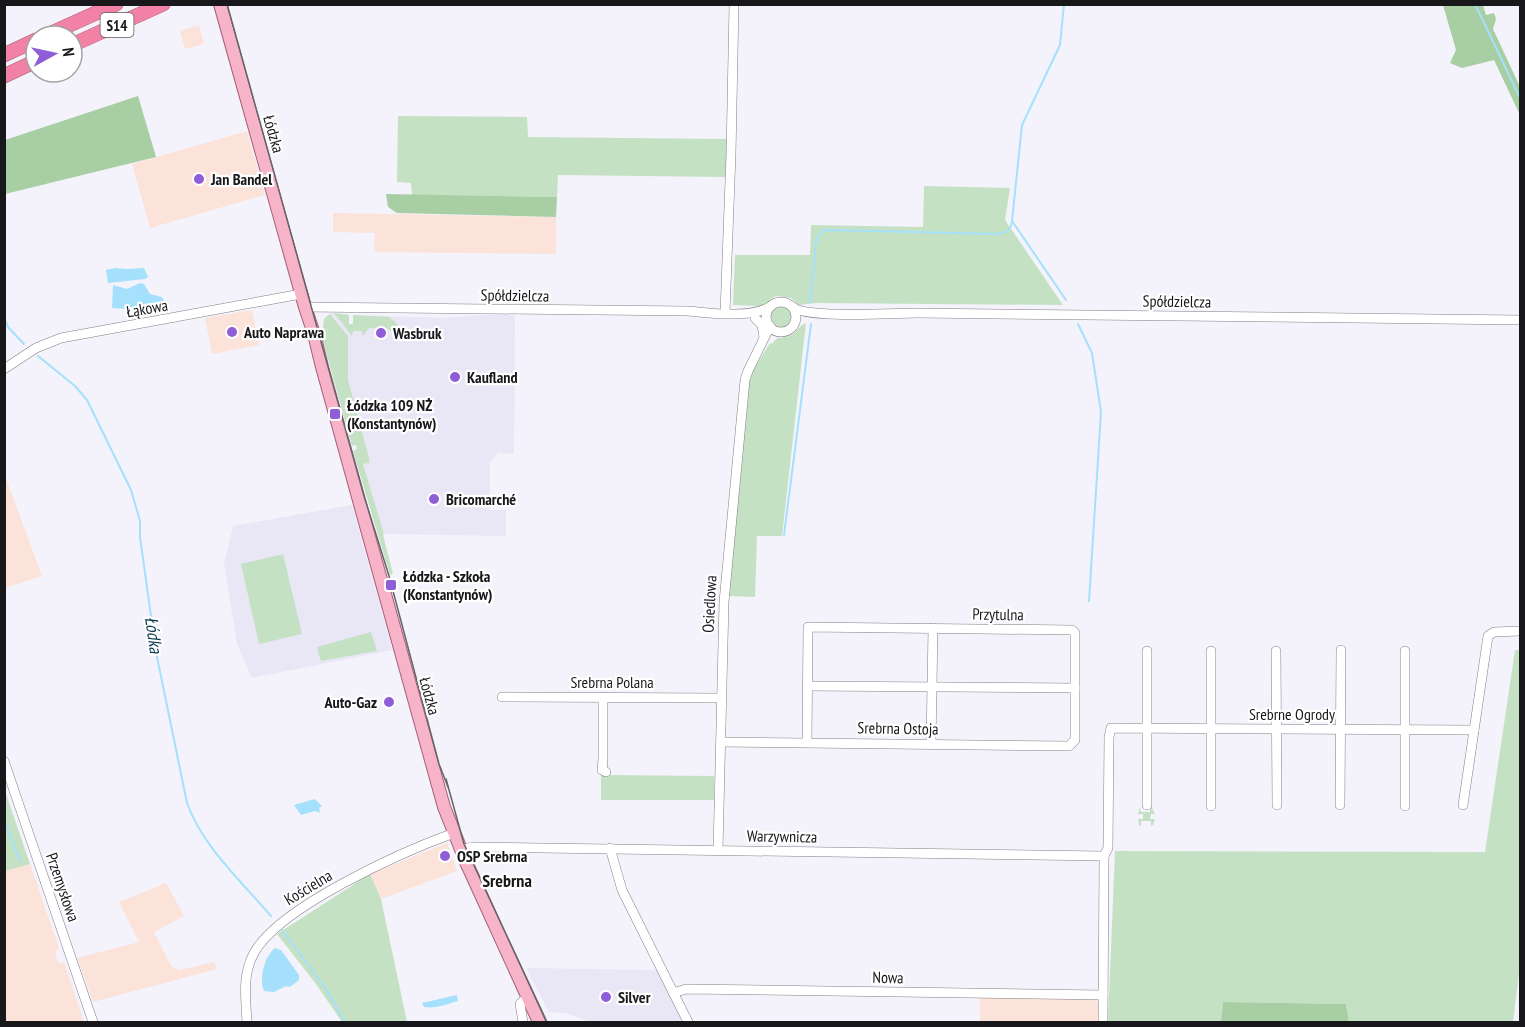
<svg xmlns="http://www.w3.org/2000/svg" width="1525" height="1027" viewBox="0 0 1525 1027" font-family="'PT Sans Narrow',sans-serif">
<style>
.built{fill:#e9e6f6}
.industrial{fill:#fce3da}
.green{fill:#c5e1c3}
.forest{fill:#a8cea4}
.water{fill:#a5e0fc}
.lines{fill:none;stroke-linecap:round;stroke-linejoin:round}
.stream{stroke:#a5e0fc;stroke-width:2}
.minor-casing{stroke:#817f87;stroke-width:10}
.major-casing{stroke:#a55d75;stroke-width:14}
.highway-casing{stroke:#a55d75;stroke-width:15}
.minor{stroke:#fff;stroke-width:9}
.major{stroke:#f7b4c9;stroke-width:12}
.highway{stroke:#f182a5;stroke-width:14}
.tram{stroke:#656469;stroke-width:1.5}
.poi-dot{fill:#8f5dd7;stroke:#fff;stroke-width:2}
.labels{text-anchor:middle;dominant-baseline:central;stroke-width:4.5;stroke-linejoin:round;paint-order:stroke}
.shield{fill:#fff;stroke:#5d5d5f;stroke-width:1.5}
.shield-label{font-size:15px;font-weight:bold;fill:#18181b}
.street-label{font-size:16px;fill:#18181b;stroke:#fff}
.poi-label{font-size:16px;font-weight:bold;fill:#18181b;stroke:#fff;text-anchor:start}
.water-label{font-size:18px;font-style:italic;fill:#073b4e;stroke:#fff}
.neighbourhood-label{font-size:18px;font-weight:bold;fill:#18181b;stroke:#fff}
</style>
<rect width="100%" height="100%" fill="#f4f2fb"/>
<g class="built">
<path d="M333,313L349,315V324H353V315L445,318L478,315H515L514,454L498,453L490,462V510H506V536L384,534L323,329L324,319L329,314Z"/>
<path d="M352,505L392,650L252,678L237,644L224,564L233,526Z"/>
<path d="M526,968L657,970L684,1022H591L565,1013L549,1012Z"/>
</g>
<g class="industrial">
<path d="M199,25L204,44L185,49L180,31Z"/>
<path d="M247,131L265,195L150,228L132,164Z"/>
<path d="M333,213L556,217V254L374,252L375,233L333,232Z"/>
<path d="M252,310L259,345L212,354L205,318Z"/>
<path d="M5,476L42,576L5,588H4Z"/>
<path d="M447,843L457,871L381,899L370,874Z"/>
<path d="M30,864L59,948L55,952L58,963L64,962L84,1022H5V871Z"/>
<path d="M166,883L184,916L154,932L171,966L180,970L214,962L217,969L93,1002L77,958L139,942L119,902Z"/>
<path d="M980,998L1094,999L1098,1002V1022H980Z"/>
</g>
<g class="green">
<path d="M398,116L527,117L528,137L726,139V177L558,175L557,197L412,195L411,183L397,182Z"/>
<path d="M924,186L1010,188L1005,220L1063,305L816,303L799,305L791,298L776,296L761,306L733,305L735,255H810L811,225L923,227Z"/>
<circle cx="782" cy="316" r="11"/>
<path d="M334,313L349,315V324H353V315L389,317L397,324L398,336H395V331H390L388,329L369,328L363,336L362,331H353L352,336Z"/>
<path d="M330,314L348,336V380L369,458V463L363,464L384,534L383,535L393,574L390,575L353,451L357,449L356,445L352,446L320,330L323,328L324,319Z"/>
<path d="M806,323L782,536H757L755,597L728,596L749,377L770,343L772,344L777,338C799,337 792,330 806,323Z"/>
<path d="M283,554L302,634L259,644L241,564Z"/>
<path d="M371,632L377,651L321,661L317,647Z"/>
<path d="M1515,650H1520V966L1513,1022H1349L1346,1004L1223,1002L1221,1022H1108L1115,851L1485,852Z"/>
<path d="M601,775L714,776V800H601Z"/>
<path d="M5,791L30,864L5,871H4Z"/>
<path d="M1140,807L1141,812H1150V807L1152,808L1155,814H1151L1150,819H1155L1153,825L1151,826V821H1141V826L1139,825L1138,819H1143V814H1138Z"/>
<path d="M370,874L381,899L407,1022H342L316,984L277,934Z"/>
</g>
<g class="forest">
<path d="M1443,5H1483L1486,15L1494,13L1496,19L1493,29L1520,87V115L1494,60L1462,68L1450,63L1456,50Z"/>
<path d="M138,96L156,157L5,194V140Z"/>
<path d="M386,194L557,197L556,217L397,213L388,207Z"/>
<path d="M1223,1002L1346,1004L1349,1022H1221Z"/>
</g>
<g class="water">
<path d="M116,268L125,269L144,268L148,277L145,279L108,283L106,270Z"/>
<path d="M140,283L144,284L150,294L162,297L164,301L129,309L112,308L113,285L127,289Z"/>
<path d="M315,799L322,806L319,808L320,813L315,811L301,815L294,805Z"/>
<path d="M275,948L281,950L299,975V980L290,987L286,986L274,992L264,991C259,978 264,957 275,948Z"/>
<path d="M457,995L458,1001C447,1004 436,1009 424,1007L422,1003Z"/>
</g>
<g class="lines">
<g class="stream">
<path d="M1064,4L1060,45L1022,125L1012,221L1066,300"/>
<path d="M1475,4L1520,98"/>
<path d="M810,302L816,242L821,232L828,230L999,234C1007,232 1011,230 1012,221"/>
<path d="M4,318L8,327L24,344"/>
<path d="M1078,324L1092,353L1101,412L1089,601"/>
<path d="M38,356L75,386L87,400L131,490L140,521V537L156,652L187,803C203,847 241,881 271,916"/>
<path d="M784,535L811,324"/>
<path d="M4,820L20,861"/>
<path d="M282,930L326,989L345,1022"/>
</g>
<g class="minor-casing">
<g id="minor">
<circle cx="781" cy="317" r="15"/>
<path d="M305,307L688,311C712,313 751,319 771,306"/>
<path d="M793,307C806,319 895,313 917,313L1520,320"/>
<path d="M725,313L731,154L734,4"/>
<path d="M755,318L762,325L764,337"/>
<path d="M4,369L36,348L61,338L301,294"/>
<path d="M1211,651V806"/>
<path d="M1276,651L1277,805"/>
<path d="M1405,651V806"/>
<path d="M807,686L1075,688"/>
<path d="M502,697L721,698"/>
<path d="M603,697V759L602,770L606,772"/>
<path d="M721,742L1069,746L1075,740V633L1072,630L808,627L807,743"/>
<path d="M931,744L933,628"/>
<path d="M4,761L93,1022"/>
<path d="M1147,805V651"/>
<path d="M1340,805L1341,650"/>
<path d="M1463,805L1488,636L1494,632L1520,631"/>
<path d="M610,848L622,890L688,1022"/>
<path d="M460,850L473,847L1104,856"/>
<path d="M718,850L724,602L745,380L748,371L770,326"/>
<path d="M673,993L686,989L1103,995"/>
<path d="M247,1022C246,1000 242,976 253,955C276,908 404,851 454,833"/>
<path d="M523,1022L520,1004L527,997"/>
<path d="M1103,1022L1104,856L1108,848L1109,737L1111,728L1474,730"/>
</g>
</g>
<g class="major-casing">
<path id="major" d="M220,4L305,307L314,334L322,367L444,807L466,862L539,1022"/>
</g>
<g class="highway-casing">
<g id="highway">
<path d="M45,36L116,4"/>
<path d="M72,45L163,4"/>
<path d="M4,55L36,40"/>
<path d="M4,76L36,61"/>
</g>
</g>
<use href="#minor" class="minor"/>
<use href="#major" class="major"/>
<use href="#highway" class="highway"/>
<g class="tram">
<path d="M227,4L364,496L389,576L439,764L448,787"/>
<path d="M446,779L464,844L547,1022"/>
</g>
</g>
<g class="poi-dot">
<circle cx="199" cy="179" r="6"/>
<circle cx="232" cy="332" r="6"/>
<circle cx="381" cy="333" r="6"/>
<circle cx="455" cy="377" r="6"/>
<rect x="329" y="408" width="12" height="12" rx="3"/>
<circle cx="434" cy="499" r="6"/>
<rect x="385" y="579" width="12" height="12" rx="3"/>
<circle cx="389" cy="702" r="6"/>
<circle cx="445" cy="856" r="6"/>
<circle cx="606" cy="997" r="6"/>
</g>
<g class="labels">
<rect class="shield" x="100.5" y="13" width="33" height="24" rx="4.5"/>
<g class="shield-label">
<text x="117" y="25">S14</text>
</g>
<g class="street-label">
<text transform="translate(274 134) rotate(74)">Łódzka</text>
<text transform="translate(515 295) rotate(1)">Spółdzielcza</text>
<text transform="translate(1177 301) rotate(1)">Spółdzielcza</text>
<text transform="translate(147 308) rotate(-10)">Łąkowa</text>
<text transform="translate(709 604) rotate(-87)">Osiedlowa</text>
<text transform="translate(998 614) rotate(1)">Przytulna</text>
<text x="612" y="682">Srebrna Polana</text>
<text transform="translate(430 696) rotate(75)">Łódzka</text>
<text x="1292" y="714">Srebrne Ogrody</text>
<text transform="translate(898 728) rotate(1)">Srebrna Ostoja</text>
<text transform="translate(782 836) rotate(1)">Warzywnicza</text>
<text transform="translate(63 887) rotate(71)">Przemysłowa</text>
<text transform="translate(308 887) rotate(-31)">Kościelna</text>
<text transform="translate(888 977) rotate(1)">Nowa</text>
</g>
<g class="poi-label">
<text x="211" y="179">Jan Bandel</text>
<text x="244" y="332">Auto Naprawa</text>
<text x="393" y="333">Wasbruk</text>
<text x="467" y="377">Kaufland</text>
<text x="347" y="405">Łódzka 109 NŻ<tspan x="347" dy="18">(Konstantynów)</tspan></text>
<text x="446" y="499">Bricomarché</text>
<text x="403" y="576">Łódzka - Szkoła<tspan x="403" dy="18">(Konstantynów)</tspan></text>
<text x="377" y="702" text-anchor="end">Auto-Gaz</text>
<text x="457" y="856">OSP Srebrna</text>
<text x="618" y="997">Silver</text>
</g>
<g class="water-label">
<text transform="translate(154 635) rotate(82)">Łódka</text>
</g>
<g class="neighbourhood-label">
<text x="507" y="880">Srebrna</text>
</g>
</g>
<rect width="1525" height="1027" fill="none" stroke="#18181b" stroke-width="12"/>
<g transform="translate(54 54) rotate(82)"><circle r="28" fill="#ffffff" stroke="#a3a3a4" stroke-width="1.5"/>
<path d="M0-4.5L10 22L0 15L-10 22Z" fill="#8f5dd7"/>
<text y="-9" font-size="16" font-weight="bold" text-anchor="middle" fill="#18181b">N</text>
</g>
</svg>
